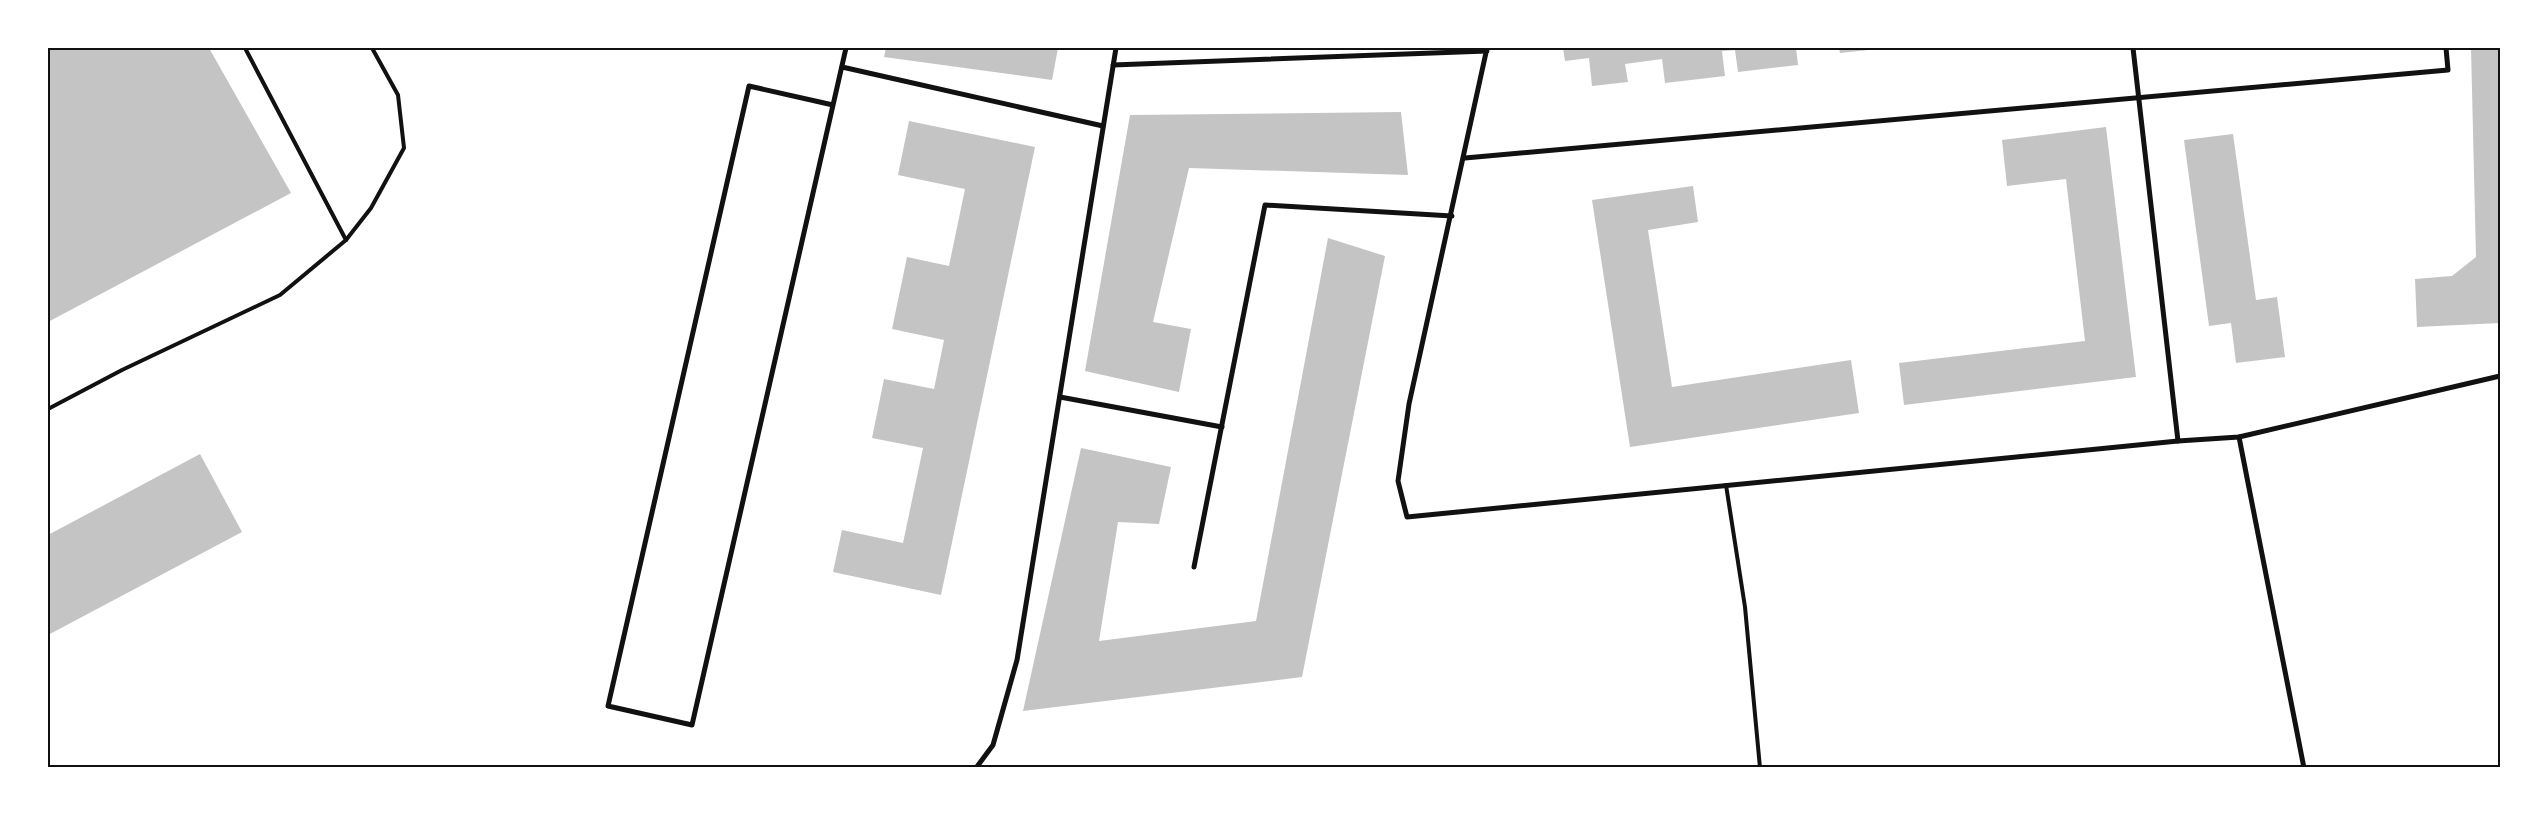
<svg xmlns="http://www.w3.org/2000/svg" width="2548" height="815" viewBox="0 0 2548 815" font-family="Quicksand,sans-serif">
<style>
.building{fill:#c4c4c4}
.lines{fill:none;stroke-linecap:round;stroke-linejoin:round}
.service{stroke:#111;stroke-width:4}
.minor{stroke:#111;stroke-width:5}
.neatline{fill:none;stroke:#111;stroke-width:2}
</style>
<rect width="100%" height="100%" fill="#fff"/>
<g class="building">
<path d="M48,48H209L291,193L48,322Z"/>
<path d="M886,48H1058L1052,80L884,57Z"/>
<path d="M1563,48H1796L1798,65L1738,72L1735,50L1722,51L1725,76L1665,83L1662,59L1625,64L1628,82L1592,86L1589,58L1565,61Z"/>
<path d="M1839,48H1878V49L1840,53Z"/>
<path d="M2471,48H2500V323L2417,327L2415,279L2452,276L2476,257Z"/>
<path d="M1401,112L1408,175L1189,168L1153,322L1191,329L1179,392L1085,371L1130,115Z"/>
<path d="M909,121L1035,147L941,595L833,572L842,530L903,543L923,448L872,438L884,379L934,389L944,340L892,329L907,257L949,266L965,189L898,175Z"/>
<path d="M2106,127L2136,377L1904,405L1899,363L2085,341L2066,179L2007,186L2002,140Z"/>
<path d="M2233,134L2256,300L2277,297L2285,357L2236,363L2231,323L2209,326L2184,140Z"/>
<path d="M1693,186L1698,222L1648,230L1672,387L1851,360L1859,413L1630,447L1592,200Z"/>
<path d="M1328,238L1385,256L1302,677L1023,711L1081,448L1171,467L1159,524L1118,522L1099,641L1256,621Z"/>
<path d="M200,454L242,532L48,635V535Z"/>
</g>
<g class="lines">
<g class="service">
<path d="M245,48L346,240"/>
<path d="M48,409L122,370L280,295L346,240L371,208L404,148L398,95L372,48"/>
<path d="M1726,485L1745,607L1760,768"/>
</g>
<g class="minor">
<path d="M1487,48L1409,404L1398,481L1407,517L2178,441L2239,437L2500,376"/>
<path d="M2133,48L2178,441"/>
<path d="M1113,65L1487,51"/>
<path d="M842,67L1103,126"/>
<path d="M833,105L749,86L608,706L692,725L846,48"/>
<path d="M1465,158L2448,70L2446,48"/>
<path d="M1060,397L1222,427"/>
<path d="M2239,437L2304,768"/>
<path d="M1194,567L1265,205L1452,216"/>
<path d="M976,768L993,745L1017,660L1116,48"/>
</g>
</g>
<rect width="2548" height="815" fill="none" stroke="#ffffff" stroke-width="98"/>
<rect x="49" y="49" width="2450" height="717" class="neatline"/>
</svg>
